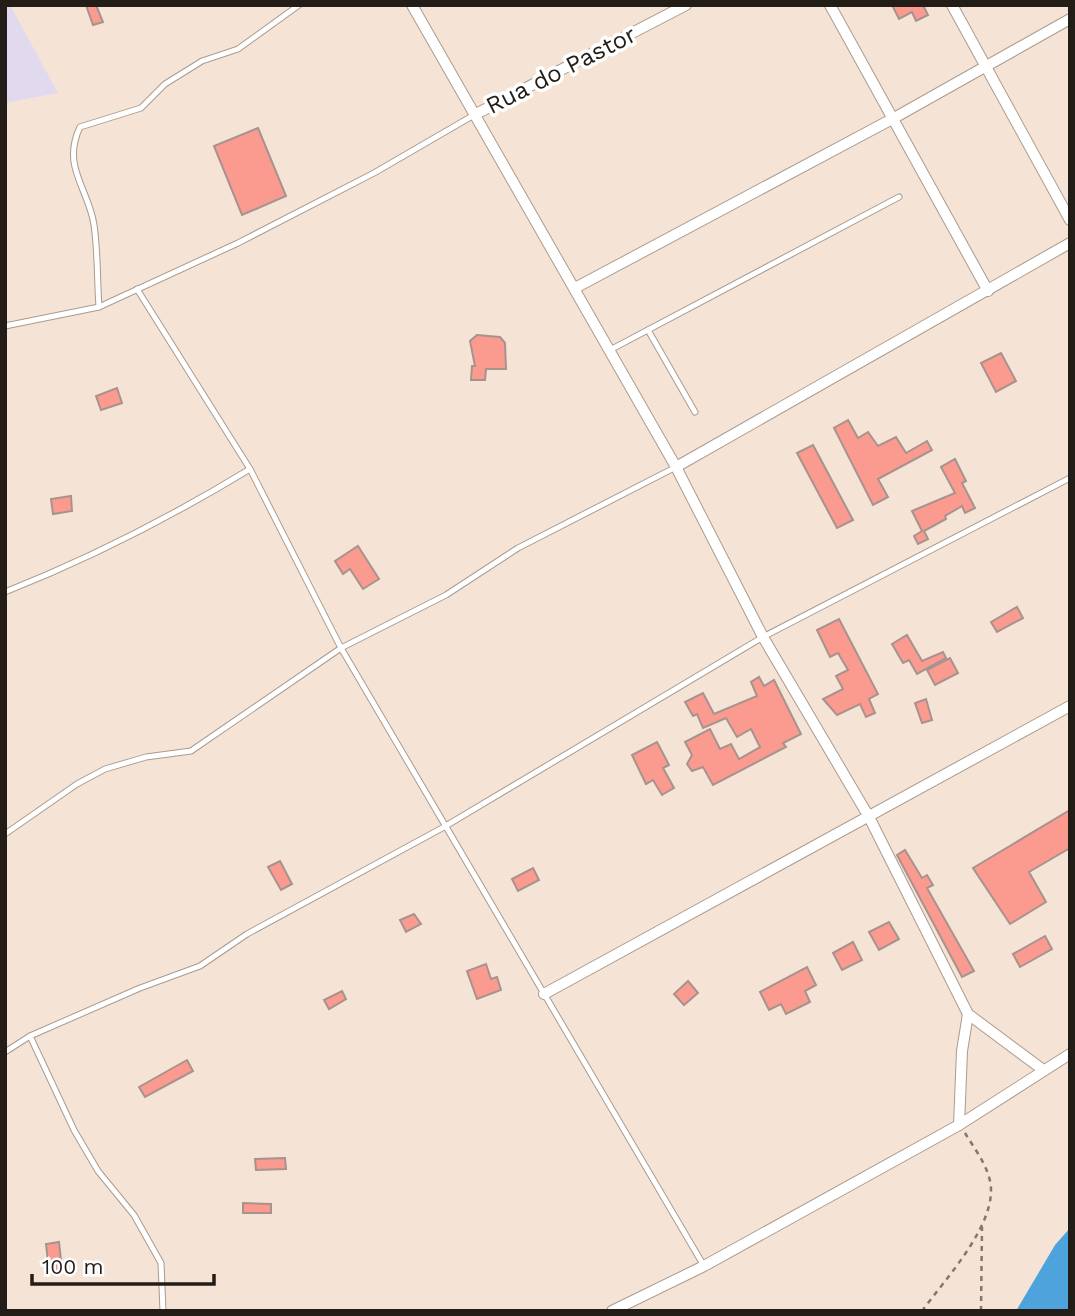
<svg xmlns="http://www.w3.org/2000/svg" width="1075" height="1316" viewBox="0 0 1075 1316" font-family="'Work Sans',sans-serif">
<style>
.medical{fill:#e1d9ee}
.water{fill:#4fa3dd}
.building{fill:#fb9b8f;stroke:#a7928e;stroke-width:2}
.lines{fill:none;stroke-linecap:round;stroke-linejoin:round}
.lane-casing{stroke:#aa9b8e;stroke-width:7}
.street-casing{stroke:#aa9b8e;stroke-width:12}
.path{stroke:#82776e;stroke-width:2.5;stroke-dasharray:5 5;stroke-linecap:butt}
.lane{stroke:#fff;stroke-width:5}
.street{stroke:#fff;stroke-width:10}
.labels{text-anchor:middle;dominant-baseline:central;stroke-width:7;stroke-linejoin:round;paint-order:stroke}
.street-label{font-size:24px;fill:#231d18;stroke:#fff}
</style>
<rect width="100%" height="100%" fill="#f5e4d6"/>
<path class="medical" d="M5,5H10L58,93L5,103Z"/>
<path class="water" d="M1070,1228V1311H1016L1055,1245Z"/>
<g class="building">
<path d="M86,5H96L103,22L93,25Z"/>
<path d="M892,5H926L924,7L928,15L916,21L912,12L899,19Z"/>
<path d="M258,128L286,196L242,215L214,146Z"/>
<path d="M477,335L500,337L505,343L506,369H486L485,380H471L472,366H475L470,341Z"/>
<path d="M1001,353L1016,381L996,392L981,363Z"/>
<path d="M117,388L122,403L101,410L96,396Z"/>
<path d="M848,420L858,438L868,432L878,446L896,437L906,453L927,441L932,450L878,479L888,497L873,505L834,428Z"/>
<path d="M813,445L853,520L837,528L797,453Z"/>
<path d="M955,459L966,481L962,483L975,508L965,513L962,506L945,516L946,519L924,531L928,539L918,544L914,536L922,531L912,511L955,493L941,467Z"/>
<path d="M71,496L72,511L53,514L51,499Z"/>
<path d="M358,546L379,579L363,589L350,569L343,574L335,561Z"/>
<path d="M1017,607L1023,618L997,632L991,622Z"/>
<path d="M839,619L878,694L869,699L875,713L866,717L860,704L837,715L823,699L843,689L836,676L848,670L838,653L830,657L817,630Z"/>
<path d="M907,635L922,661L943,652L946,658L917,674L909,660L903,663L892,644Z"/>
<path d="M950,658L958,673L935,685L927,670Z"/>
<path d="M759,677L764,686L774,680L801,734L783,743L786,747L713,785L703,767L692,771L687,764L692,755L685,742L710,729L720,749L731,744L739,759L760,747L751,729L737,737L726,718L703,728L697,714L693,716L685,702L703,693L714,714L757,696L751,682Z"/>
<path d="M926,699L932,720L922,723L915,703Z"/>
<path d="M657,742L669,765L663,768L674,788L662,795L653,780L646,784L632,755Z"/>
<path d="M1070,810V848L1029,872L1046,902L1010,924L973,868Z"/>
<path d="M905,850L922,878L927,875L933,885L927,888L974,971L962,977L897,855Z"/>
<path d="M280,861L292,884L281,890L268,867Z"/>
<path d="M533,868L539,880L518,891L512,879Z"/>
<path d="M414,914L421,924L406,932L400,920Z"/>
<path d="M889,922L899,939L879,950L869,932Z"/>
<path d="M1045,936L1052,949L1020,967L1013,954Z"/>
<path d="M853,942L862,960L842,970L833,953Z"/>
<path d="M486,964L491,979L497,977L501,990L477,999L467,971Z"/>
<path d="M807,967L816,985L805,991L810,1002L786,1014L781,1004L769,1010L760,992Z"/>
<path d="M688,981L698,993L684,1005L674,994Z"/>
<path d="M342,991L346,999L329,1009L324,1000Z"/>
<path d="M187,1060L193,1071L145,1097L139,1087Z"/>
<path d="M285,1158L286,1169L256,1170L255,1159Z"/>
<path d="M243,1203L271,1204V1213H243Z"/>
<path d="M59,1242L62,1269L49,1271L46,1244Z"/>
</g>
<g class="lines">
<g class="lane-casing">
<g id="lane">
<path d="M137,289L250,469"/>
<path d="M99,307C97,280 98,252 94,225C89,189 61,167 80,127L141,108L165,84L202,61L238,49L299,5"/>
<path d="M5,326L99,307L238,243L374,173L474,115"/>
<path d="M648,330L695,412"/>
<path d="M610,350L899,197"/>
<path d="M5,592C91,558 171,517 250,469L341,648L704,1266"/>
<path d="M5,834L77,784L105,769L146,757L191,751L341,648L446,595L518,548L676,467"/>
<path d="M30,1036L74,1130L98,1171L134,1215L161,1263L163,1311"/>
<path d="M5,1052L30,1036L140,988L200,966L247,934L444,827L763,637L1070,478"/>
</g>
</g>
<g class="street-casing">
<g id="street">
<path d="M412,5L676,467L763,637L869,817L968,1014L1042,1069"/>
<path d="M830,5L988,291"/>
<path d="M952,5L1070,220"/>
<path d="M474,115L686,5"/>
<path d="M575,288L894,118L1070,19"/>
<path d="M676,467L1070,243"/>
<path d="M544,994L1070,706"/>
<path d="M959,1125L962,1051L968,1014"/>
<path d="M612,1311L704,1266L959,1125L1070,1054"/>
</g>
</g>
<g class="path">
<path d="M922,1311C946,1278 999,1222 990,1181C986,1163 974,1148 965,1133"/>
<path d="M981,1311L982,1227"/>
</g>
<use href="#lane" class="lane"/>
<use href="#street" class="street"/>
</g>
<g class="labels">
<g class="street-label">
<text transform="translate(561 70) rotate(-27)">Rua do Pastor</text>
</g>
</g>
<rect width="1075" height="1316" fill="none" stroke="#231d18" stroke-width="14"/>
<path d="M32 1274v10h182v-10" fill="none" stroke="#231d18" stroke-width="3.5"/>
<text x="42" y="1274" font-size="21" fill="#231d18" stroke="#ffffff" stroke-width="5" paint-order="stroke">100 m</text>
</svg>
